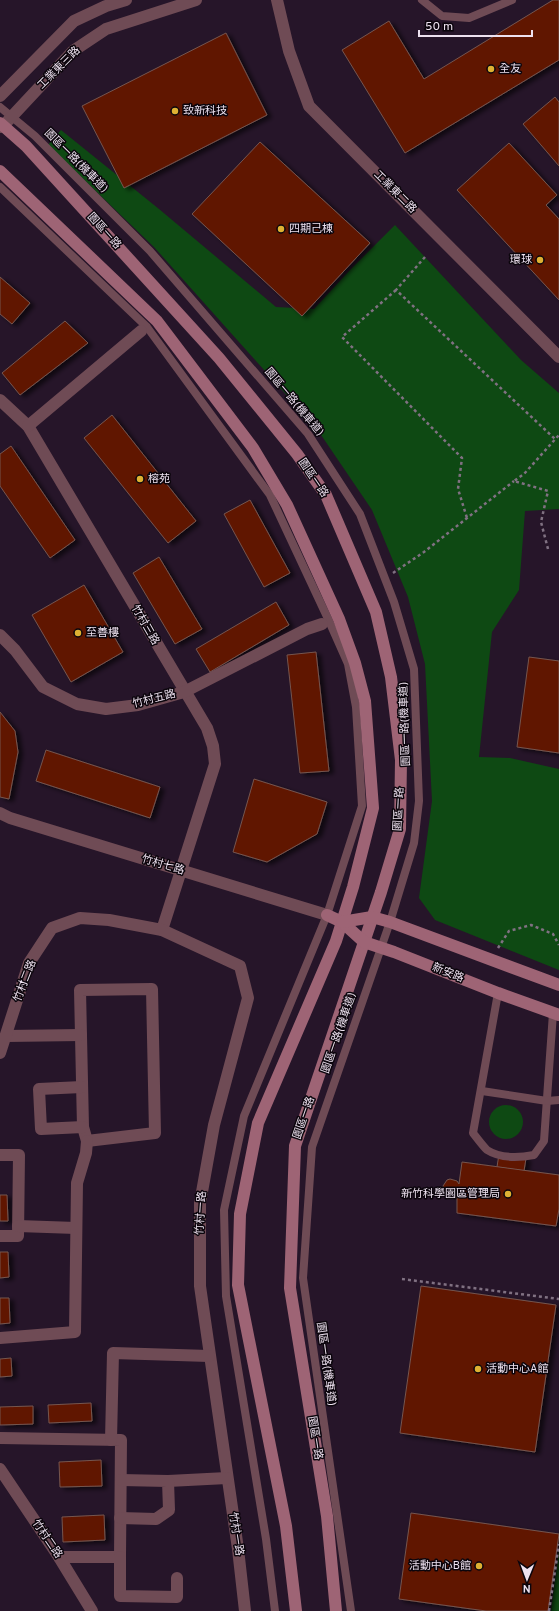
<svg xmlns="http://www.w3.org/2000/svg" width="559" height="1611" viewBox="0 0 559 1611" font-family="Overpass,'Noto Sans TC',sans-serif">
<style>
.green{fill:#0e4913}
.building{fill:#611301;stroke:#75564e;filter:url(#shadow)}
.lines{fill:none;stroke-linecap:round;stroke-linejoin:round}
.path{stroke:#807182;stroke-width:2.5;stroke-dasharray:3 3;stroke-linecap:butt}
.lane{stroke:#6f4b55;stroke-width:8}
.street{stroke:#6f4b55;stroke-width:12}
.secondary{stroke:#9e6475;stroke-width:12}
.poi-dot{fill:#deb133;stroke:#0b050c;stroke-width:1.5}
.labels{text-anchor:middle;dominant-baseline:central;stroke-width:3;stroke-linejoin:round;paint-order:stroke}
.street-label{font-size:11px;fill:#ede1ef;stroke:#0b050c}
.poi-label{font-size:11px;fill:#ede1ef;stroke:#0b050c;text-anchor:start}
</style>
<defs>
<filter id="shadow"><feDropShadow dx="4.5" dy="2.5" stdDeviation="2" flood-color="#0009"/></filter>
</defs>
<rect width="100%" height="100%" fill="#261529"/>
<g class="green">
<path d="M61,130L159,209L276,307L314,309L350,270L395,225L521,360L559,393V509L525,511L519,590L492,632L479,757L510,758L559,769V970L435,920L419,898L432,801L425,664L408,597L372,510L317,429L154,247L48,145Z"/>
<circle cx="506" cy="1122" r="17"/>
<path d="M559,1549V1611H551Z"/>
</g>
<g class="building">
<path d="M553,0H559V60L405,153L342,50L389,21L424,79Z"/>
<path d="M226,33L267,115L124,188L82,106Z"/>
<path d="M555,97L559,102V166L523,124Z"/>
<path d="M260,142L370,243L302,316L192,214Z"/>
<path d="M509,143L557,195L546,205L559,219V300L457,190Z"/>
<path d="M0,277L30,303L12,324L0,314Z"/>
<path d="M65,321L88,343L20,395L2,373Z"/>
<path d="M112,415L196,521L168,543L84,438Z"/>
<path d="M11,446L75,540L50,558L0,486V454Z"/>
<path d="M250,500L290,573L264,587L224,514Z"/>
<path d="M159,557L202,629L175,644L133,573Z"/>
<path d="M84,585L123,652L71,682L32,615Z"/>
<path d="M276,602L289,625L210,672L196,649Z"/>
<path d="M316,652L329,771L300,773L287,655Z"/>
<path d="M529,657L559,661V753L517,747Z"/>
<path d="M0,712L15,731L18,752L9,799L0,797Z"/>
<path d="M46,750L160,787L150,818L36,781Z"/>
<path d="M254,779L327,802L317,834L267,862L233,852Z"/>
<path d="M499,1154L526,1158L524,1171L497,1167Z"/>
<path d="M462,1162L559,1175V1209L556,1226L457,1213V1191L450,1194L444,1190L443,1186L447,1180L450,1179L457,1181L459,1184Z"/>
<path d="M0,1195H7L8,1221H0Z"/>
<path d="M0,1252H8L9,1277L0,1278Z"/>
<path d="M421,1286L556,1305L535,1452L400,1433Z"/>
<path d="M0,1298H9L10,1323L0,1324Z"/>
<path d="M11,1358L12,1376L0,1377V1359Z"/>
<path d="M91,1403L92,1421L49,1423L48,1405Z"/>
<path d="M33,1406V1424L0,1425V1407Z"/>
<path d="M101,1460L102,1486L60,1487L59,1462Z"/>
<path d="M411,1513L559,1534L548,1611H486L399,1599Z"/>
<path d="M104,1515L105,1540L63,1542L62,1517Z"/>
</g>
<g class="lines">
<g class="path">
<path d="M425,257L396,290L555,439"/>
<path d="M396,290L342,337L462,458L458,489L467,518"/>
<path d="M548,549L541,522L548,491L514,481L524,474L559,435"/>
<path d="M393,573L424,552L514,481"/>
<path d="M498,948L509,931L531,925L553,934L559,945"/>
<path d="M402,1279L559,1299"/>
<path d="M549,1611L559,1544"/>
</g>
<g class="lane">
<path d="M422,0L442,16L469,18L512,0"/>
<path d="M0,107L35,136L150,251L308,434L360,514L394,602L414,669L419,801L414,843L390,922L312,1147L303,1278L351,1611"/>
<path d="M0,187L147,327L270,495L329,621L348,664L356,707L362,806L327,915L244,1116L224,1210L226,1296L266,1539L275,1611"/>
<path d="M498,993L473,1133C477,1138 482,1145 487,1150C501,1159 518,1158 534,1155L544,1141L553,1013"/>
<path d="M482,1091L547,1101L559,1100"/>
</g>
<g class="street">
<path d="M277,0L289,51L309,106L559,357"/>
<path d="M0,96L74,21L106,6L126,0"/>
<path d="M0,127L3,126L73,51L106,29L196,0"/>
<path d="M0,400L28,426L207,728L213,746L215,764L162,930"/>
<path d="M28,426L141,331"/>
<path d="M0,635L15,650L43,687L77,704L106,709L138,705L184,692L307,629L322,624"/>
<path d="M0,813L10,818L327,915"/>
<path d="M152,989L155,1133L87,1141L83,1127L80,990Z"/>
<path d="M6,1036L81,1035"/>
<path d="M0,1053L29,963L52,928L80,918L109,920L162,930L240,966L248,998L214,1125L200,1203V1286L238,1549L245,1611"/>
<path d="M82,1087L39,1089L41,1129L83,1127"/>
<path d="M0,1155H19L18,1236H0"/>
<path d="M18,1226L76,1228"/>
<path d="M0,1338L75,1332L77,1183L86,1153L87,1141"/>
<path d="M0,1438L121,1440L120,1557H59"/>
<path d="M111,1440L113,1353L209,1356"/>
<path d="M0,1469L59,1557L92,1611"/>
<path d="M168,1481L227,1478"/>
<path d="M120,1518L156,1519L169,1510L168,1481L121,1480"/>
<path d="M120,1557V1596L177,1597V1578"/>
</g>
<g class="secondary">
<path d="M0,123L26,146L219,358L297,454L326,495L376,612L391,677L401,760L400,829L381,892L295,1146L290,1288L327,1516L336,1611"/>
<path d="M0,171L157,321L253,448L287,505L339,619L355,663L365,701L373,808L353,887L336,941L258,1123L240,1214L238,1285L286,1526L296,1611"/>
<path d="M327,915L342,922L364,942L394,952L498,993L559,1015"/>
<path d="M342,922L372,917L390,922L559,985"/>
</g>
</g>
<g class="poi-dot">
<circle cx="491" cy="69" r="4"/>
<circle cx="175" cy="111" r="4"/>
<circle cx="281" cy="229" r="4"/>
<circle cx="540" cy="260" r="4"/>
<circle cx="140" cy="479" r="4"/>
<circle cx="78" cy="633" r="4"/>
<circle cx="508" cy="1194" r="4"/>
<circle cx="478" cy="1369" r="4"/>
<circle cx="479" cy="1566" r="4"/>
</g>
<g class="labels">
<g class="street-label">
<text transform="translate(59 68) rotate(-45)">工業東三路</text>
<text transform="translate(76 161) rotate(45)">園區一路(機車道)</text>
<text transform="translate(395 192) rotate(45)">工業東二路</text>
<text transform="translate(104 231) rotate(48)">園區一路</text>
<text transform="translate(294 402) rotate(50)">園區一路(機車道)</text>
<text transform="translate(313 478) rotate(56)">園區一路</text>
<text transform="translate(145 625) rotate(60)">竹村三路</text>
<text transform="translate(154 699) rotate(-14)">竹村五路</text>
<text transform="translate(405 724) rotate(-92)">園區一路(機車道)</text>
<text transform="translate(399 809) rotate(-87)">園區一路</text>
<text transform="translate(163 865) rotate(17)">竹村七路</text>
<text transform="translate(448 973) rotate(22)">新安路</text>
<text transform="translate(25 981) rotate(-69)">竹村二路</text>
<text transform="translate(339 1033) rotate(-71)">園區一路(機車道)</text>
<text transform="translate(304 1118) rotate(-71)">園區一路</text>
<text transform="translate(201 1213) rotate(-86)">竹村一路</text>
<text transform="translate(326 1364) rotate(82)">園區一路(機車道)</text>
<text transform="translate(315 1438) rotate(81)">園區一路</text>
<text transform="translate(236 1534) rotate(81)">竹村一路</text>
<text transform="translate(47 1539) rotate(56)">竹村二路</text>
</g>
<g class="poi-label">
<text x="499" y="69">全友</text>
<text x="183" y="111">致新科技</text>
<text x="289" y="229">四期己棟</text>
<text x="532" y="260" text-anchor="end">環球</text>
<text x="148" y="479">榕苑</text>
<text x="86" y="633">至善樓</text>
<text x="500" y="1194" text-anchor="end">新竹科學園區管理局</text>
<text x="486" y="1369">活動中心A館</text>
<text x="471" y="1566" text-anchor="end">活動中心B館</text>
</g>
</g>
<g transform="translate(527 1579) rotate(181)" stroke="#0b050c" stroke-width="3" paint-order="stroke">
<path d="M0-3L7 15L0 10L-7 15Z" fill="#ede1ef"/>
<text y="-6" font-size="11" font-weight="bold" text-anchor="middle" fill="#ede1ef">N</text>
</g>
<path d="M419 30v6h113v-6" fill="none" stroke="#ede1ef" stroke-width="2"/>
<text x="425" y="30" font-size="12" fill="#ede1ef" stroke="#0b050c" stroke-width="3" paint-order="stroke">50 m</text>
</svg>
